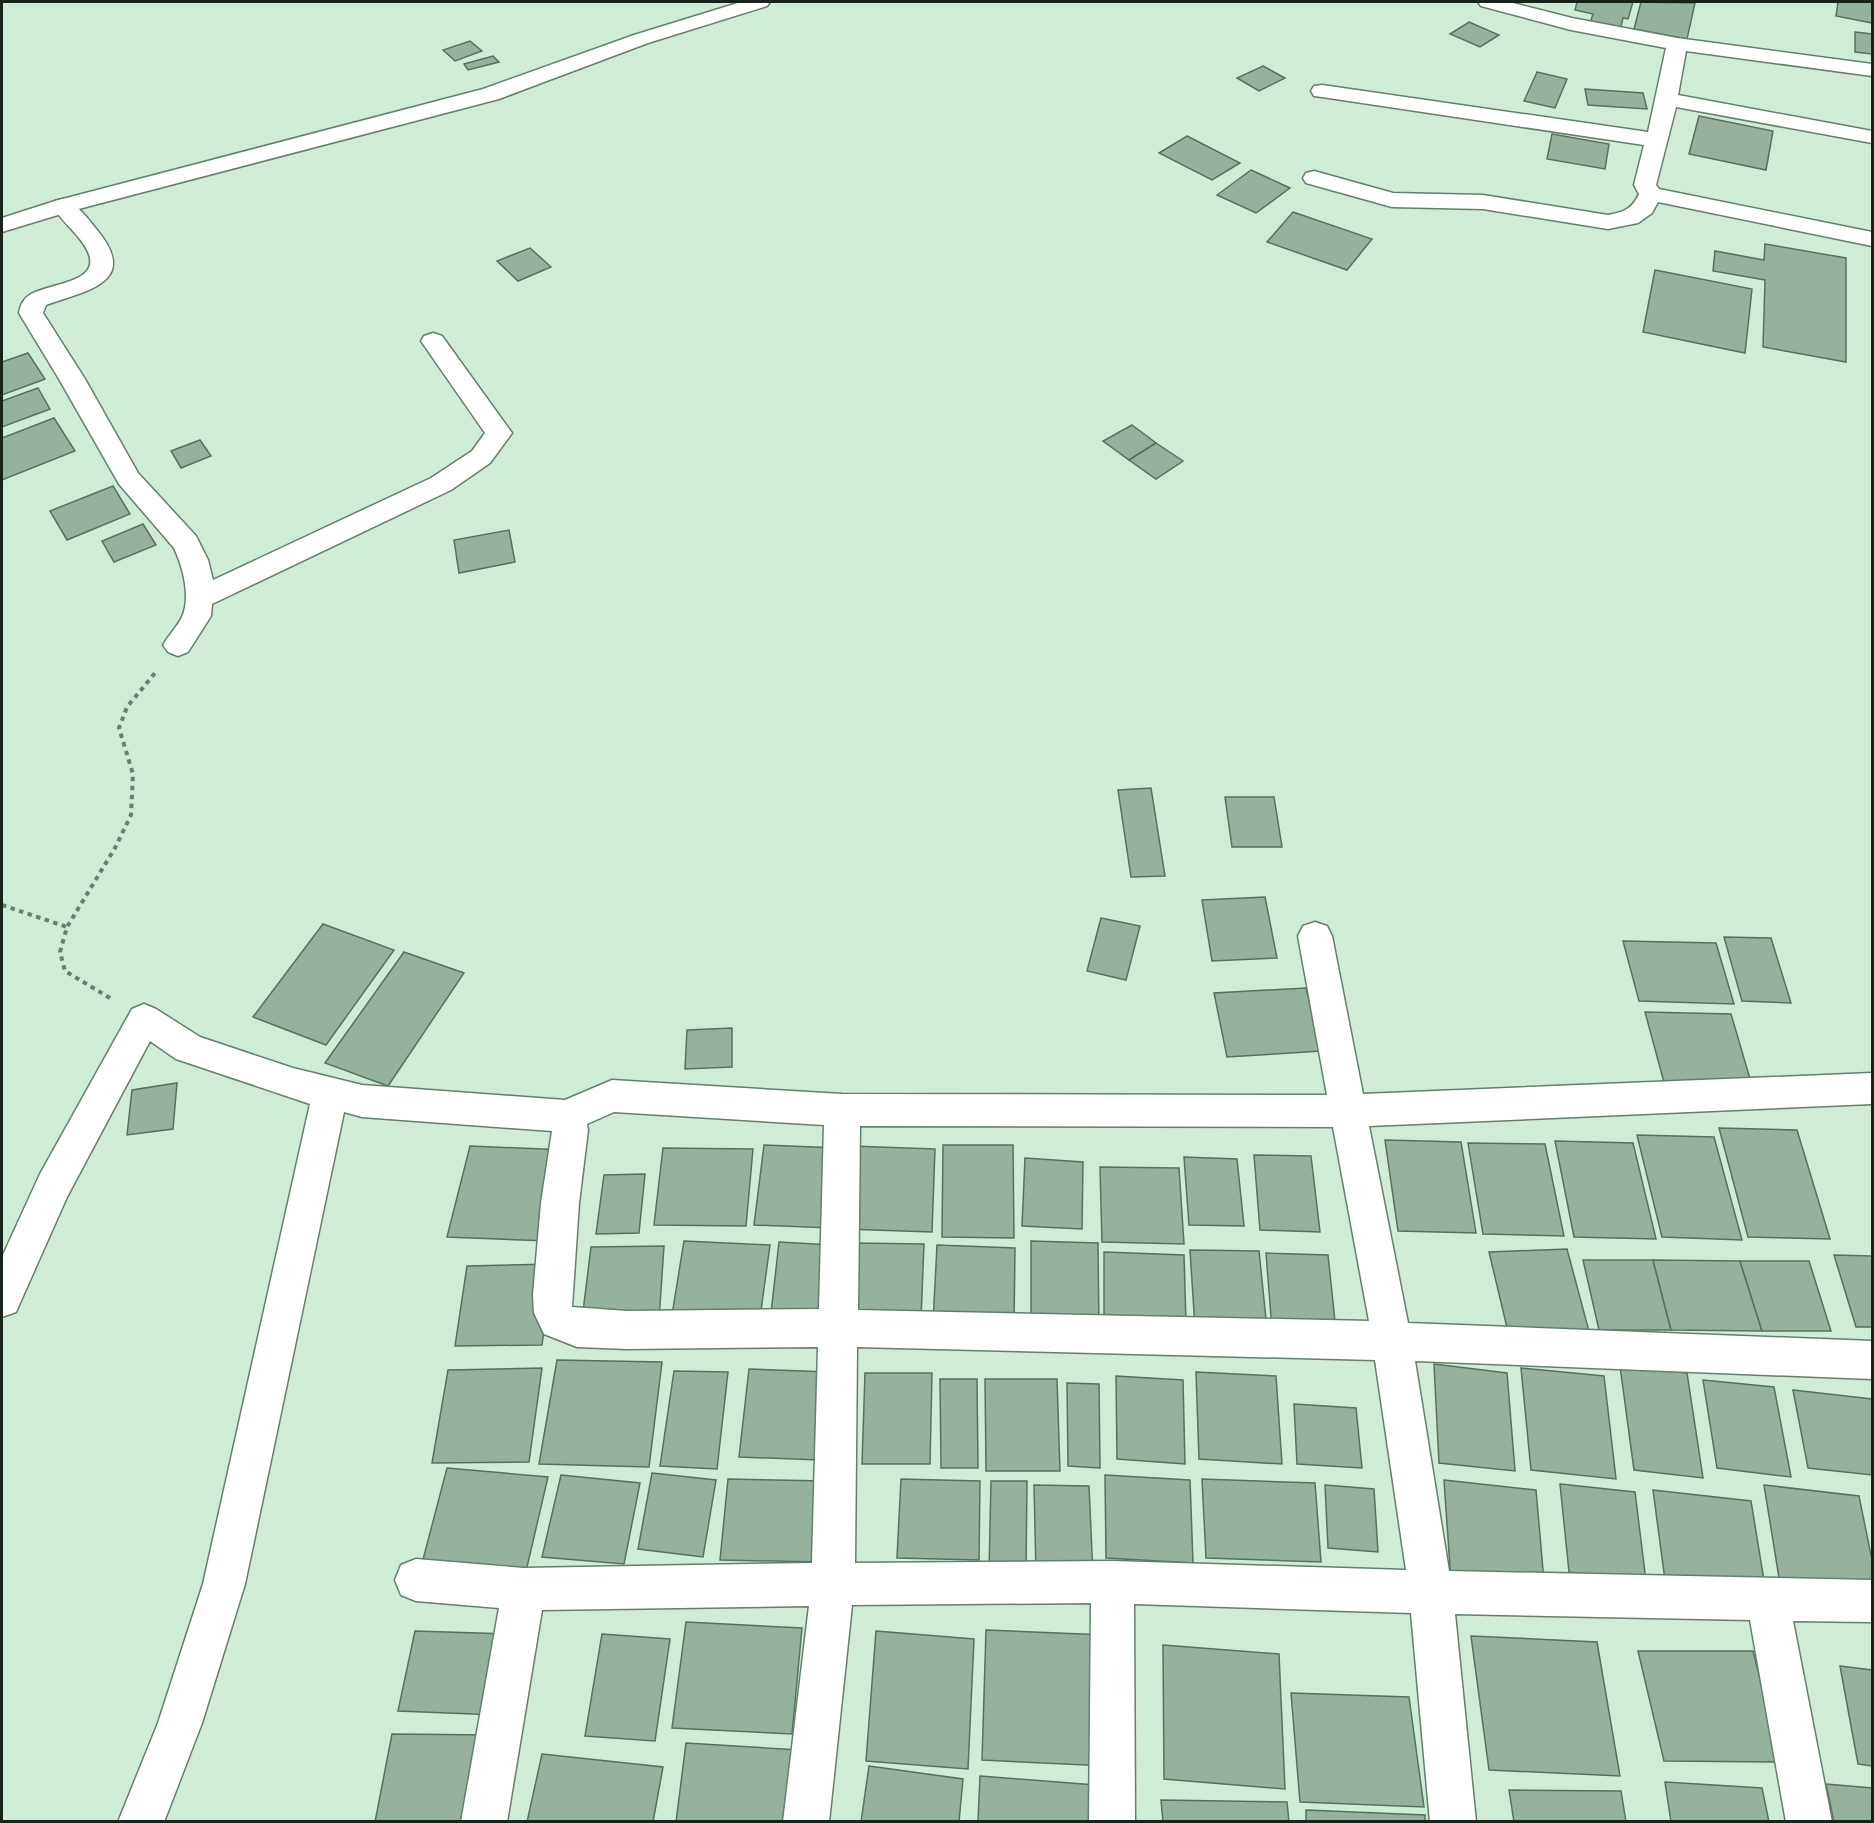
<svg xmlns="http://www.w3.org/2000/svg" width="1874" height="1823" viewBox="0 0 1874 1823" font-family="'PT Serif',serif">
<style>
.building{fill:#96b29f;stroke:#57715f;stroke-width:1.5}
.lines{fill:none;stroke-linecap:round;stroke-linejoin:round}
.minor-casing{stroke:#647f6c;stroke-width:3}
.tertiary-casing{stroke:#647f6c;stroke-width:3}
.path{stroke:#6b7e71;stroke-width:4;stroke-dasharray:4.5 4.5;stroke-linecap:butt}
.minor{fill:#fff;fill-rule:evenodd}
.tertiary{fill:#fff;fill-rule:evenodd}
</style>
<rect width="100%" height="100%" fill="#cfecd7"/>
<g class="building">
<path d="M1577,2H1633L1628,19L1623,18L1620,31L1589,26L1593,14L1575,10Z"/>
<path d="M1641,2L1695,3L1687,39L1634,29Z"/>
<path d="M1838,2H1872V23L1836,16Z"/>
<path d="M1469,22L1499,35L1480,47L1450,34Z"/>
<path d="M1855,32L1872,34V54L1855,52Z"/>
<path d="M470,41L482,51L455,61L443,50Z"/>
<path d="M493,56L499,62L468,70L464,64Z"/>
<path d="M1263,66L1285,78L1259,91L1237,78Z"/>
<path d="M1537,72L1567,79L1555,108L1524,101Z"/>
<path d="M1585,89L1643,93L1647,109L1588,105Z"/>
<path d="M1699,116L1773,131L1766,170L1689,154Z"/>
<path d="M1552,134L1609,144L1605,169L1547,159Z"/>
<path d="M1187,136L1240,163L1212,180L1159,153Z"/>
<path d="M1251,170L1290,188L1256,213L1217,195Z"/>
<path d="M1293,212L1372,239L1347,270L1267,242Z"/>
<path d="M1765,244L1846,258V362L1763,347L1765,280L1713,271L1715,251L1764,260Z"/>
<path d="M530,248L551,267L518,281L497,261Z"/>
<path d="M1655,270L1752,289L1745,353L1643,332Z"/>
<path d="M28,353L45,379L2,395V362Z"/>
<path d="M38,388L50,409L2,427V401Z"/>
<path d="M54,418L75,451L2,480V438Z"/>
<path d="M1132,425L1156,443L1129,460L1103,441Z"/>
<path d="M200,440L211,456L181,468L171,451Z"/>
<path d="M1156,443L1183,461L1156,479L1129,460Z"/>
<path d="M113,486L130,514L67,540L50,511Z"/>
<path d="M143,524L156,545L114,562L102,541Z"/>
<path d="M509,530L515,562L459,573L454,540Z"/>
<path d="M1151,788L1165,876L1131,877L1118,790Z"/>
<path d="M1225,797H1274L1282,847H1232Z"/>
<path d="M1265,897L1277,958L1212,961L1202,900Z"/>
<path d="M1101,918L1140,926L1126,980L1087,971Z"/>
<path d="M323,924L394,950L326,1045L253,1017Z"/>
<path d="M1724,937L1771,938L1791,1003L1742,1001Z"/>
<path d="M1623,941L1716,943L1734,1004L1639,1001Z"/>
<path d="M404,952L464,973L388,1086L325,1063Z"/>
<path d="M1306,988L1321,1051L1227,1057L1214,993Z"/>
<path d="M1645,1012L1731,1014L1753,1089L1665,1086Z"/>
<path d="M732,1028V1067L685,1069L687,1030Z"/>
<path d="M177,1083L173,1129L127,1135L132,1090Z"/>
<path d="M1719,1128L1797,1130L1830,1239L1748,1237Z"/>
<path d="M1637,1135L1714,1137L1742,1240L1662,1237Z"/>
<path d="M1385,1140L1461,1142L1476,1233L1398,1231Z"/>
<path d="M1555,1141L1633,1143L1656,1239L1574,1237Z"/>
<path d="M1468,1143L1545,1144L1564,1236L1483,1234Z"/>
<path d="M764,1145L839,1148L832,1228L754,1225Z"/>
<path d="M943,1145H1013L1014,1238L942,1237Z"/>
<path d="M470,1146L565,1150L548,1241L447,1237Z"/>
<path d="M850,1146L935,1149L932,1232L844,1229Z"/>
<path d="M663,1148L753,1149L746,1226L654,1225Z"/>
<path d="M1254,1155L1311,1156L1320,1232L1260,1230Z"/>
<path d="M1184,1157L1237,1159L1244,1226L1189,1225Z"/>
<path d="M1025,1158L1083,1162L1082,1229L1022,1226Z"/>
<path d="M1100,1167L1179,1168L1184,1244L1102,1242Z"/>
<path d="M645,1174L639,1233L596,1234L604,1175Z"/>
<path d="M684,1241L770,1245L759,1325L671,1321Z"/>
<path d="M1031,1241L1098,1243L1099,1331L1031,1328Z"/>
<path d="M779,1242L832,1245L826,1316L771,1313Z"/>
<path d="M856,1243L924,1244L921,1319L852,1318Z"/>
<path d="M937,1245L1015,1248L1014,1326L933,1323Z"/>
<path d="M664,1246L659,1319L582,1320L591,1247Z"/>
<path d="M1567,1249L1590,1335L1509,1336L1489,1252Z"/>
<path d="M1190,1250L1259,1251L1267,1329L1195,1328Z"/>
<path d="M1104,1252L1184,1255L1186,1324L1104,1320Z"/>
<path d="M1266,1253L1328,1255L1336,1331L1272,1329Z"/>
<path d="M1834,1255L1872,1256V1327H1856Z"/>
<path d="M1583,1260H1653L1671,1330H1599Z"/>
<path d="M1653,1260L1740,1261L1762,1331L1671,1330Z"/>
<path d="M1740,1261H1809L1831,1331H1762Z"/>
<path d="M553,1264L542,1345L455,1346L467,1266Z"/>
<path d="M557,1360L662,1362L649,1467L539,1464Z"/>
<path d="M1434,1364L1507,1373L1515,1471L1439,1463Z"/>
<path d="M1620,1366L1687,1373L1703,1478L1634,1470Z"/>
<path d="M542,1368L529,1462L432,1463L448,1370Z"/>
<path d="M1521,1368L1604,1376L1616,1479L1531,1470Z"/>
<path d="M749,1369L828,1372L820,1460L739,1457Z"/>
<path d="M674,1371L728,1372L717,1469L660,1466Z"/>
<path d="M1196,1372L1276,1376L1282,1464L1199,1459Z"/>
<path d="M865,1373H932L930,1464H862Z"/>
<path d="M1116,1376L1183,1380L1185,1464L1117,1459Z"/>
<path d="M940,1379H977L978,1468H941Z"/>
<path d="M985,1379H1057L1060,1471H986Z"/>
<path d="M1703,1380L1774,1387L1791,1477L1717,1468Z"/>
<path d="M1067,1383L1099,1384L1100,1468L1068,1466Z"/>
<path d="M1793,1390L1872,1399V1475L1808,1468Z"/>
<path d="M1294,1404L1356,1408L1362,1468L1297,1464Z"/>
<path d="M447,1468L548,1477L524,1580L420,1571Z"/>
<path d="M652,1473L716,1480L703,1557L638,1549Z"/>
<path d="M561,1475L640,1483L624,1564L542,1557Z"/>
<path d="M1105,1475L1190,1480L1193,1563L1106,1558Z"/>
<path d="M728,1479L826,1481L820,1562L720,1560Z"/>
<path d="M901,1479L980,1481L979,1560L897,1558Z"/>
<path d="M1202,1479L1315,1483L1321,1562L1206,1558Z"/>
<path d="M1444,1480L1536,1490L1545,1593L1451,1582Z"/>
<path d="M991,1481H1027L1026,1573L989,1572Z"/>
<path d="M1560,1484L1635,1492L1646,1581L1569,1572Z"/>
<path d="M1034,1485L1089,1486L1093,1575L1036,1574Z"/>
<path d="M1325,1485L1374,1489L1378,1552L1328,1548Z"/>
<path d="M1764,1485L1859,1496L1872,1560V1594L1780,1584Z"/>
<path d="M1653,1490L1751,1501L1766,1593L1665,1580Z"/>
<path d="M686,1622L802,1628L792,1734L672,1728Z"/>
<path d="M986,1630L1105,1635L1107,1766L982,1760Z"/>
<path d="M415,1631L511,1634L497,1715L398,1711Z"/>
<path d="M876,1631L974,1639L968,1769L866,1761Z"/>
<path d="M602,1634L670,1639L655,1741L585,1736Z"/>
<path d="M1471,1636L1597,1642L1620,1776L1489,1770Z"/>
<path d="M1163,1645L1279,1654L1285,1789L1164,1779Z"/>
<path d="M1638,1651H1753L1781,1762L1664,1761Z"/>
<path d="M1840,1666L1872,1670V1766L1858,1764Z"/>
<path d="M1291,1693L1409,1697L1424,1807L1300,1802Z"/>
<path d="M392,1734L490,1735L477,1822H375Z"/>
<path d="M686,1743L799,1750L792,1822H676Z"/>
<path d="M542,1754L663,1767L653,1822H527Z"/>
<path d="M869,1766L963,1779L959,1822H861Z"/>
<path d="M980,1776L1108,1786V1822H978Z"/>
<path d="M1665,1782L1762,1788L1769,1822H1671Z"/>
<path d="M1826,1784L1872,1788V1822H1834Z"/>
<path d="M1509,1790L1621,1791L1626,1822H1514Z"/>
<path d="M1161,1800L1287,1802L1289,1822H1163Z"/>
<path d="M1306,1810L1425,1815V1822H1306Z"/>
</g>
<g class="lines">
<g class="minor-casing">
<g id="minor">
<path d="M1478,2H1509L1572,18L1677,38L1872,64V76L1686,51L1678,95L1872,131V143L1676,107L1656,185L1659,189L1872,232V246L1658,202L1652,213L1638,223L1608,229L1483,209L1392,207L1306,183L1303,178L1306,173L1314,171L1393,193L1483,195L1608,215C1624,212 1632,209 1639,194L1634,185L1644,145L1322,97L1314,96L1311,91L1314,86L1322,85L1648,132L1666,48L1571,30L1481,6Z"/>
<path d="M63,199C77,203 88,219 97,230C141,283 85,291 46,305L43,313L85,379L138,473L196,536L208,560L213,580L431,478L472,451L485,433L421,341L424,336L433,333L442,336L512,433L490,463L451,490L212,604L211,616L188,652L178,656L168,652L163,645C169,635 177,627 182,617C191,597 183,567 174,548L119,484L59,379L19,313C20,305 24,298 31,294C56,281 115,282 79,238C70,227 60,218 52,206L55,201Z"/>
<path d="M1315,922L1327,926L1332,936L1363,1094L1872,1073V1104L1369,1126L1408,1323L1872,1341V1379L1415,1361L1449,1571L1872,1580V1622L1793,1621L1832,1822H1786L1750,1620L1455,1614L1476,1822H1430L1411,1613L1134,1604L1135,1822H1089L1091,1603L852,1605L829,1822H783L809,1606L542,1610L507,1822H461L499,1608L416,1601L401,1595L395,1580L401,1565L416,1559L524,1568L812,1563L818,1347L627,1349L577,1347L544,1334L534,1313L533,1295L541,1203L552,1131L362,1117L344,1112L245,1584L202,1723L164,1822H118L158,1723L203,1584L310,1104L176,1059L150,1041L67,1197L16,1312L2,1317V1257L40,1174L132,1009L144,1004L156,1009L200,1037L293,1068L362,1085L565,1100L612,1080L842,1094L1327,1095L1298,936L1303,926ZM614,1112L824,1125L819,1309L627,1311L572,1307L579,1203L588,1130L587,1124ZM860,1126L1333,1127L1369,1321L858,1310ZM857,1347L1375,1360L1406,1570L1113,1561L855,1563Z"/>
</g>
</g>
<g class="tertiary-casing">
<path id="tertiary" d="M741,2H770L767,6L648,43L499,99L71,211L2,232V218L55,201L483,89L634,35Z"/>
</g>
<g class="path">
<path d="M2,905L67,927"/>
<path d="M110,998L65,971L60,952L67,927L115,848L131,815L133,774L119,728L127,707L155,673"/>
</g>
<use href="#minor" class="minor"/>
<use href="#tertiary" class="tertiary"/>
</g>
<rect width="1874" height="1823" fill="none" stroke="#18231c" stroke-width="6"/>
</svg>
